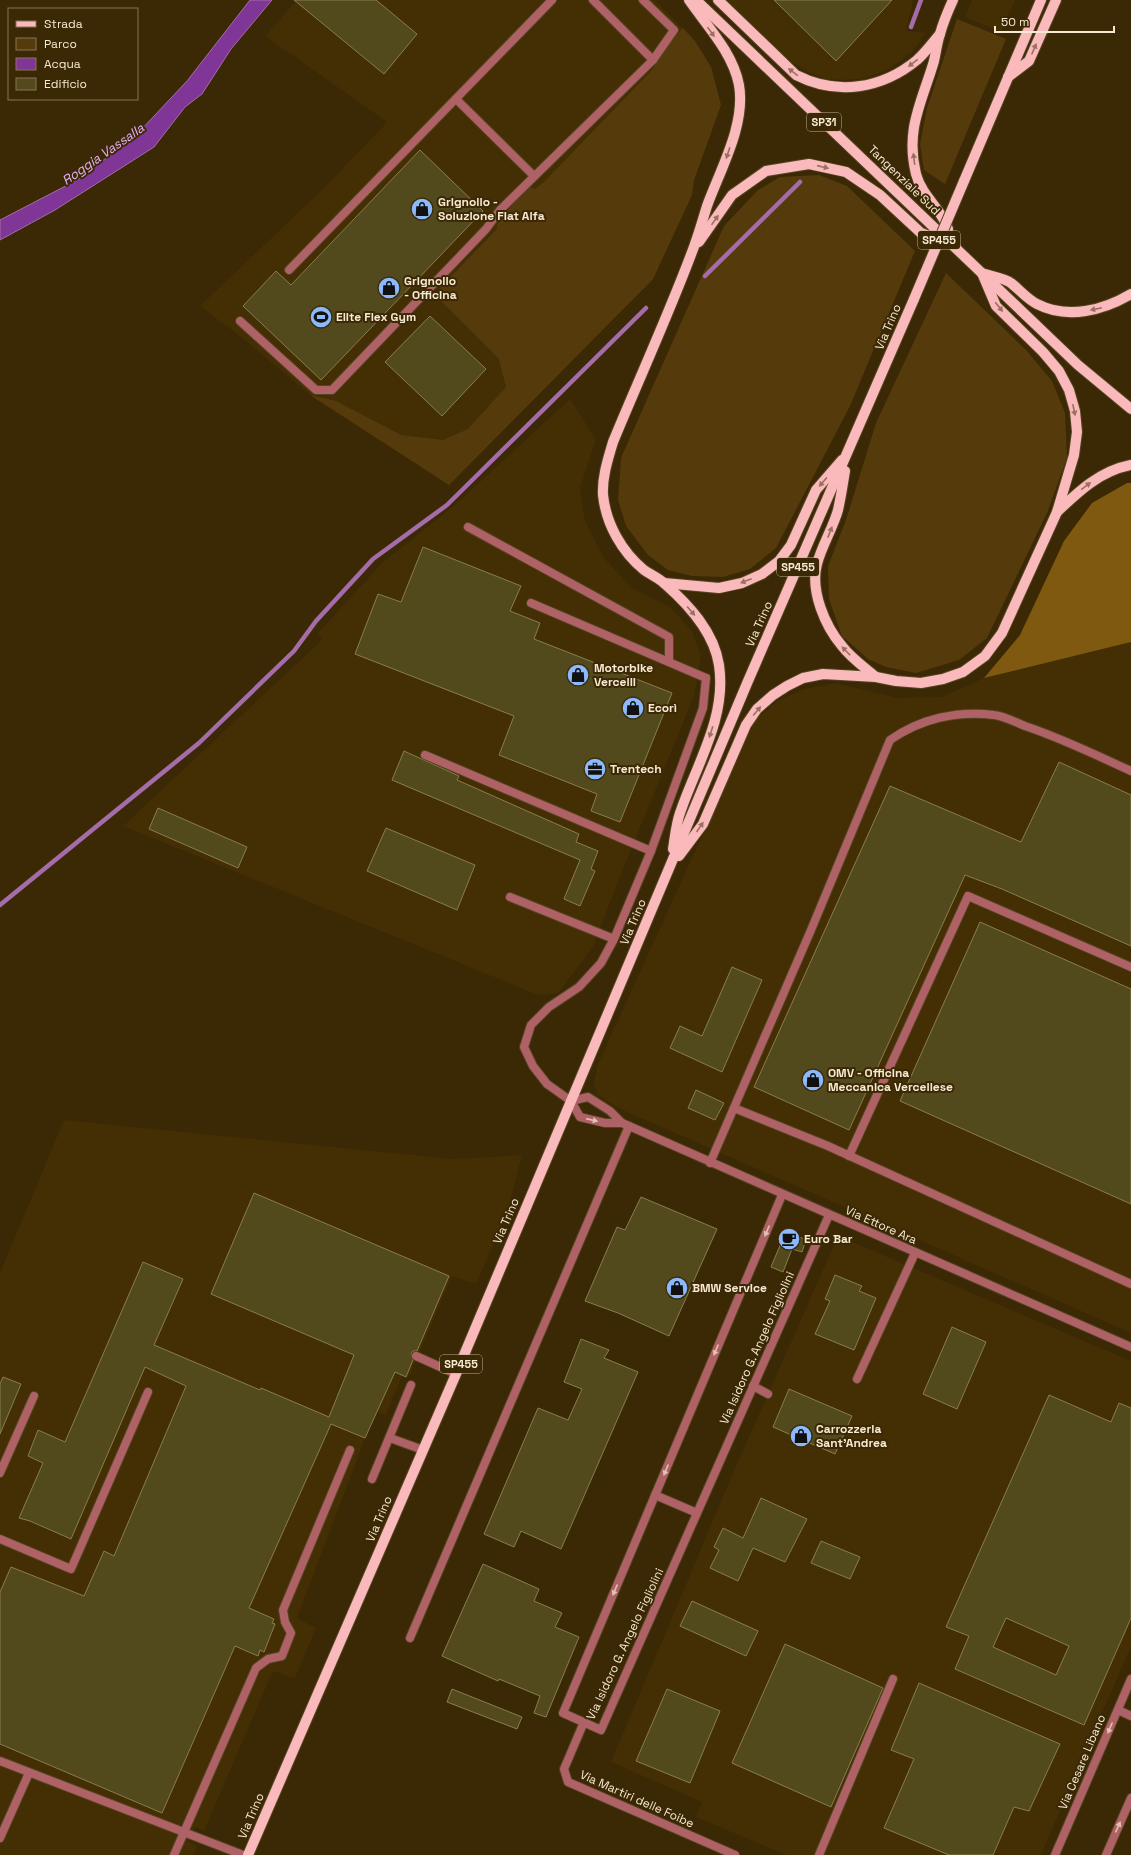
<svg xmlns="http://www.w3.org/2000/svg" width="1131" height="1855" viewBox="0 0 1131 1855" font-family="'Space Grotesk',sans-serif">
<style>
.built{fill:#442e04}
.green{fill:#553b0c}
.forest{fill:#7f590f}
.water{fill:#803696;stroke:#a46ca8}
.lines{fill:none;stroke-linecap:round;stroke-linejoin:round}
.stream{stroke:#a46ca8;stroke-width:4.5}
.building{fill:#52491c;stroke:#897e4d;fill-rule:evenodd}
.service-casing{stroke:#554322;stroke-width:10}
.minor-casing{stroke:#554322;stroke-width:10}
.primary-casing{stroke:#554322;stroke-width:12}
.service{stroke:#af6265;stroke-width:8}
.minor{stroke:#af6265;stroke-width:8}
.primary{stroke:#fab9ba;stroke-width:10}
.primary-bridge-casing{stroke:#554322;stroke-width:12;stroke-linecap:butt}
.primary-bridge{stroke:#fab9ba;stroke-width:10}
.oneway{fill:#9a7060}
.oneway2{fill:#e2c0b1}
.labels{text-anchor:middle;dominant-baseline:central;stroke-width:4;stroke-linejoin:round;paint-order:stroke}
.shield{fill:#3b2805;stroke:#bfaf94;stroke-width:1}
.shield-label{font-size:11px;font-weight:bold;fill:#f8e9d2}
.street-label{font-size:12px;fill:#f8e9d2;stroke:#3b2805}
.poi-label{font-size:12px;font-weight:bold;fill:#f8e9d2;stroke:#3b2805;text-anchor:start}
.water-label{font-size:13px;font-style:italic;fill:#e8b1f9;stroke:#3b2805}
</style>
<rect width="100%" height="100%" fill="#3b2805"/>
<g class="built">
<path d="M297,0H655L695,41L711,67L721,105L694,180L692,195L653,279L449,485L310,395L246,341L200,306L325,187L387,122L265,36Z"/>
<path d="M726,0H913L906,31L926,33L911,53L889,69L866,78L842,80L825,79L808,72L784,57Z"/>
<path d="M972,0H1015L1001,32L965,17Z"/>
<path d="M570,399L596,439L580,488L585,521L604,558L632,588L670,607L692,631L701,656L694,696L619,879L594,945L558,993L538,995L123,826L322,640L318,633L381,564L456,504Z"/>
<path d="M1131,642V1333L616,1107L598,1095L594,1083L598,1064L754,722L777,701L804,689L836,683L898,698L942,697L984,678Z"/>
<path d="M64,1120L452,1159L522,1155L507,1213L476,1284L452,1276L410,1375L403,1373L386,1415L377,1412L365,1438L297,1618L316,1628L295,1678L273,1671L204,1831L195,1827L188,1841L197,1846L194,1855H0V1273Z"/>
<path d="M838,1236L1131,1361V1646L1041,1855H786L696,1817L702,1802L611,1762L733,1473Z"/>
</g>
<g class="green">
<path d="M957,19L1006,39L945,184L924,170L920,144L927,108Z"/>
<path d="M683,28L695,41L711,67L721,105L694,180L692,195L653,279L449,485L310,395L336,401L401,435L443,440L468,429L506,387L499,359L434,294L497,229V224L520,195L530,187L535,189L544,182L652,70L666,46Z"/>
<path d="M819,175L847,186L915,251L850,406L776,548L750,569L723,577L692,576L668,570L648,555L626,526L618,500L621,458L724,226L758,190L780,177Z"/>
<path d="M946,273L1026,350L1052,381L1065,413L1067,458L1047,513L987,638L959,660L916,673L886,667L868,659L842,636L829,599L828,566L846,520L876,423Z"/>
</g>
<path class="forest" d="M1127,483H1131V642L984,678L1020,635L1064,541L1092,503Z"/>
<path class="water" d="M250,0H272L231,49L202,94L185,107L154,147L55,210L0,240V220L81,178L139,132L187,81Z"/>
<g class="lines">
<g class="stream">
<path d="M911,27L921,0"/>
<path d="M705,276L800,182"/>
<path d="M0,905L199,743L294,651L316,621L373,559L447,505L646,308"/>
</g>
</g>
<g class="building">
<path d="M294,0H376L417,34L384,74Z"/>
<path d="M774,0H892L836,61Z"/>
<path d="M420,150L483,211L321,380L243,306L276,271L291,285Z"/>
<path d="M430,316L486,369L442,416L385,362Z"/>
<path d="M423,547L521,586L510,611L540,623L534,639L672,693L620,822L591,811L597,794L499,755L514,716L355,654L378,594L401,602Z"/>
<path d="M404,751L459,776L457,780L579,834L576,842L598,851L591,869L595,871L580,906L564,899L580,860L392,780Z"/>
<path d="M1059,762L1131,795V946L1002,889L965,875L849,1130L754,1087L890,786L1021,842Z"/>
<path d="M158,808L247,847L238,868L149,829Z"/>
<path d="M386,828L475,865L457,910L367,871Z"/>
<path d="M980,922L1131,989V1204L900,1101Z"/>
<path d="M732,967L762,980L722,1072L670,1048L680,1026L702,1036Z"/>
<path d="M696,1090L724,1103L715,1120L688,1108Z"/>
<path d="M254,1193L449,1276L417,1351H413L411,1354L413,1360L406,1377L395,1372L365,1438L331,1424L249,1608L274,1619L272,1623L275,1624L264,1652L260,1650L258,1656L235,1646L162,1813L0,1744V1592L11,1567L84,1596L104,1551L114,1556L186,1386L145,1367L71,1539L30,1521L19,1518L43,1463L28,1456L38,1430L65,1442L143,1262L183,1279L154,1345L260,1390L261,1388L329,1417L354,1355L211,1294Z"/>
<path d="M641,1197L717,1229L669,1336L618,1313L585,1301L617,1227L625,1230Z"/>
<path d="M786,1231L806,1240L802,1252L792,1249L783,1272L771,1267Z"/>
<path d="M835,1275L862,1286L859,1291L876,1298L854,1350L815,1334L830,1301L825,1299Z"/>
<path d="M952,1327L986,1342L957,1409L923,1394Z"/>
<path d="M581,1339L609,1350L604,1358L638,1372L561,1549L521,1531L514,1547L484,1534L538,1408L568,1420L582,1389L564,1382Z"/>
<path d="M3,1377L21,1384L0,1434V1384Z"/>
<path d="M789,1389L852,1416L835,1454L773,1427Z"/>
<path d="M1049,1395L1111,1422L1119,1403L1131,1408V1618L1084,1725L955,1669L969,1636L946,1627ZM1006,1618L1069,1646L1056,1675L993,1647Z"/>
<path d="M761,1498L807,1519L785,1562L753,1548L738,1581L710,1568L719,1550L714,1547L723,1528L743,1538Z"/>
<path d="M821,1541L860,1557L850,1579L811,1563Z"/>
<path d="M483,1564L539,1589L534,1601L562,1613L555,1627L579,1637L546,1717L534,1713L540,1696L499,1679L498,1681L442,1656Z"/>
<path d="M692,1601L758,1631L746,1656L680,1626Z"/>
<path d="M785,1644L883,1688L831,1807L732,1763Z"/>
<path d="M919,1683L1060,1744L1029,1811L1014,1807L993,1855H949L884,1828L914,1759L891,1750Z"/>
<path d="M452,1689L522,1717L517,1729L447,1702Z"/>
<path d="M667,1689L720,1711L690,1783L636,1761Z"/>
</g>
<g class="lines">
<g class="service-casing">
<g id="service">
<path d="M593,0L653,60"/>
<path d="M456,99L534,176"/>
<path d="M289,270L552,0"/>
<path d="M240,321L316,390H332L486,229L500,210L653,60L674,30L643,0"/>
<path d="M468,527L669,637V662"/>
<path d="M531,603L706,678"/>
<path d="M425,755L651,851"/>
<path d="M510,897L614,939"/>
<path d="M734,1108L828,1146L1131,1284"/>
<path d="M849,1156L968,896L1131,967"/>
<path d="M710,1163L811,930L890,740C920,719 957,710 994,715C1004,716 1015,722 1025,726C1061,738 1096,755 1131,771"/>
<path d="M416,1356L456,1374"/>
<path d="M857,1379L915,1253"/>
<path d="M753,1386L768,1394"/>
<path d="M390,1438L423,1450"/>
<path d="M0,1473L34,1396"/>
<path d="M372,1479L411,1385"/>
<path d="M0,1539L71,1569L148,1392"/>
<path d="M0,1761L243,1855"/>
<path d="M0,1838L29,1773"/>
<path d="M174,1855L256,1668L268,1659L282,1656L291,1633L285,1622L283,1610L350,1450"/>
<path d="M819,1855L893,1679"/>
</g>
</g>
<g class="minor-casing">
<g id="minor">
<path d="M706,678L703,708L651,851L614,939L601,963L579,987L549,1007L531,1025L524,1047L533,1066L547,1084L571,1101L580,1117L605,1123H622L629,1126L1131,1347"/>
<path d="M571,1101L588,1097L610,1111L622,1123"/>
<path d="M782,1195L563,1713L601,1730L829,1215"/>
<path d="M655,1495L697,1513"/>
<path d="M410,1638L629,1126"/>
<path d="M1118,1710L1131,1716"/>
<path d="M584,1722L564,1769L568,1782L735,1855"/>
<path d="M1055,1855L1131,1679"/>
<path d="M1106,1855L1131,1798"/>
</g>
</g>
<g class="primary-casing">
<g id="primary">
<path d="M696,0L1078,365L1131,409"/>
<path d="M718,0L796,75C837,96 882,89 917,60C926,52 933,42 940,34"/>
<path d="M1008,77L1029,61L1056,0"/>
<path d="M964,181L1041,0"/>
<path d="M948,229C942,209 922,197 916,174C905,129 922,102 934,61C936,52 937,43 940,34C943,23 948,11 953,0"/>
<path d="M699,242L732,195L766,171L809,164L846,172L880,195L921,233L946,242"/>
<path d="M985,274C993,277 1004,278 1011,283C1020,290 1027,299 1037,304C1068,320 1104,310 1131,294"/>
<path d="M845,471C843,483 841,497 838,510C833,528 822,545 817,564C810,591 825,626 842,646C851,658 864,667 876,677"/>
<path d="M1057,512C1079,491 1100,471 1131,465"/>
<path d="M664,583L719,588L742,583L762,574L779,561L791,545L816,490L842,460"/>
<path d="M673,849C675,837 676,824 680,813C696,765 727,718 719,665C714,632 689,605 665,584C659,578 651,575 644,570C622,552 606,524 603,495C602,477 608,459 613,442C639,379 668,316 692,252C698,237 702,222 707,206C720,170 746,125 739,85C733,53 707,26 689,0"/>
<path d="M679,856L703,824L746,725L757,709L773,695L787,686L803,678L823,674L876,677L896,681L921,683L943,679L963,672L985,656L1002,633L1057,512L1074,455L1077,432L1075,411L1069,390L1059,371L1043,352L996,306L982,273"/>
<path d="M248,1855L456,1374L748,681L914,299"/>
</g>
</g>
<use href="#service" class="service"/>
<use href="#minor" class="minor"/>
<use href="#primary" class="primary"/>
<g class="primary-bridge-casing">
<path id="primary-bridge" d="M914,299L964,181"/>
</g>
<use href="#primary-bridge" class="primary-bridge"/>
</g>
<defs><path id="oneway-solid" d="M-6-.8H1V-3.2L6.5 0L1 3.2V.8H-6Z"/></defs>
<g class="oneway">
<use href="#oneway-solid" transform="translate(711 32) rotate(54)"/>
<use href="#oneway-solid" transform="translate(1034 49) rotate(-67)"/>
<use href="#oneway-solid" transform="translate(913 63) rotate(142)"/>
<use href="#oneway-solid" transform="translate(793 72) rotate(-142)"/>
<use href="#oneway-solid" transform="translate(728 153) rotate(108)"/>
<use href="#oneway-solid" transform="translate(914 159) rotate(-97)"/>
<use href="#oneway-solid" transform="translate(823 167) rotate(13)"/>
<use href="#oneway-solid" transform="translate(715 220) rotate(-55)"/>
<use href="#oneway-solid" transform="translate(999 307) rotate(51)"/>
<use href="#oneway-solid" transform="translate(1096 309) rotate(168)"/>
<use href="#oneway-solid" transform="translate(1074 410) rotate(78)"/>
<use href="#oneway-solid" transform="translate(823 482) rotate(131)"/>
<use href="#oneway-solid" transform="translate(1086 486) rotate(-37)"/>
<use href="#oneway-solid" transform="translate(830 532) rotate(-69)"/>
<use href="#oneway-solid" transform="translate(746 581) rotate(159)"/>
<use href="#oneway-solid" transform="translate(691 611) rotate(49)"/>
<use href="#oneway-solid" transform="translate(846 651) rotate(-134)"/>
<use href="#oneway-solid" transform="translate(757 711) rotate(-50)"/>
<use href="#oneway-solid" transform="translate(711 732) rotate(108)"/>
<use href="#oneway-solid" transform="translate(700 827) rotate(-56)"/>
</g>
<g class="oneway2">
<use href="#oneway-solid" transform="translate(592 1120) rotate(13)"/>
<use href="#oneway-solid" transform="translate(767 1231) rotate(113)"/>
<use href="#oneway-solid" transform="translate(716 1350) rotate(113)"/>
<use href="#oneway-solid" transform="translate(666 1470) rotate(113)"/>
<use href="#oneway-solid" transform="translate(615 1590) rotate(113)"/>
<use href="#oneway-solid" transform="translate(1110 1728) rotate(113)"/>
<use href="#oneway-solid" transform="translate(1118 1827) rotate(-66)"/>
</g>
<defs>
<g id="shop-disc" transform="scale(1.15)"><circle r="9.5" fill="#8cb9fc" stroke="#3b2805"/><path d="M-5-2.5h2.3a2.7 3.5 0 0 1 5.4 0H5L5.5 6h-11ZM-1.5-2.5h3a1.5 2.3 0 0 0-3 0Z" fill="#111"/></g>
<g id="stadium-disc" transform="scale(1.15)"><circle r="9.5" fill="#8cb9fc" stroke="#3b2805"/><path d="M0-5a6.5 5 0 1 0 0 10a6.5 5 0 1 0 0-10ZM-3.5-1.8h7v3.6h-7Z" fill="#111"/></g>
<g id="office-disc" transform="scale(1.15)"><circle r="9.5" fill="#8cb9fc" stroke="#3b2805"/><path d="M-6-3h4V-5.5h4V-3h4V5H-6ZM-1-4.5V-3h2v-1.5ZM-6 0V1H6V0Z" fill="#111"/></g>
<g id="cafe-disc" transform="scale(1.15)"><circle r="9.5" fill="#8cb9fc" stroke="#3b2805"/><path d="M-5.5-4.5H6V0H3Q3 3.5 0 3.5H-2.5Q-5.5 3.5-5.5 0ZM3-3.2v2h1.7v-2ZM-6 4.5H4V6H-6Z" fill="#111"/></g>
</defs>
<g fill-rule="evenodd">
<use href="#shop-disc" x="422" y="209"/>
<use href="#shop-disc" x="389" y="288"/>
<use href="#stadium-disc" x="321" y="317"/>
<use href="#shop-disc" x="578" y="675"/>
<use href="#shop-disc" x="633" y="708"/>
<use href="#office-disc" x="595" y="769"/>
<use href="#shop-disc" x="813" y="1080"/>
<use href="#cafe-disc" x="789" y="1239"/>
<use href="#shop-disc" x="677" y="1288"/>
<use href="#shop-disc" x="801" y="1436"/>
</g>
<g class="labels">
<g class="shield">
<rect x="807" y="113" width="34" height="18" rx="3"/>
<rect x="918" y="231" width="42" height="18" rx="3"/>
<rect x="777" y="558" width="42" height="18" rx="3"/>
<rect x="440" y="1355" width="42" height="18" rx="3"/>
</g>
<g class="shield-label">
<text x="824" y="122">SP31</text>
<text x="939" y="240">SP455</text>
<text x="798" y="567">SP455</text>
<text x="461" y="1364">SP455</text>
</g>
<g class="street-label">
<text transform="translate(904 180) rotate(44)">Tangenziale Sud</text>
<text transform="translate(888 327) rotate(-67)">Via Trino</text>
<text transform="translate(759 624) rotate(-66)">Via Trino</text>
<text transform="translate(633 922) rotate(-67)">Via Trino</text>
<text transform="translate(506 1221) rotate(-67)">Via Trino</text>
<text transform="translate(881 1225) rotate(24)">Via Ettore Ara</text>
<text transform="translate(757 1348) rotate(-66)">Via Isidoro G. Angelo Figliolini</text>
<text transform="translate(379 1519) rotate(-67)">Via Trino</text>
<text transform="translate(625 1644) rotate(-65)">Via Isidoro G. Angelo Figliolini</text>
<text transform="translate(1082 1762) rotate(-67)">Via Cesare Libano</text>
<text transform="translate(637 1799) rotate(24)">Via Martiri delle Foibe</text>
<text transform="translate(251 1816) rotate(-67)">Via Trino</text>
</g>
<g class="poi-label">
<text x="438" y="202">Grignolio -<tspan x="438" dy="14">Soluzione Fiat Alfa</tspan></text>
<text x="404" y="281">Grignolio<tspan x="404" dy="14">- Officina</tspan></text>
<text x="336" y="317">Elite Flex Gym</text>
<text x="594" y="668">Motorbike<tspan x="594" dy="14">Vercelli</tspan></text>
<text x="648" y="708">Ecorì</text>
<text x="610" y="769">Trentech</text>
<text x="828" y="1073">OMV - Officina<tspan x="828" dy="14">Meccanica Vercellese</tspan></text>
<text x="804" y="1239">Euro Bar</text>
<text x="692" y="1288">BMW Service</text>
<text x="816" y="1429">Carrozzeria<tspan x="816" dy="14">Sant'Andrea</tspan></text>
</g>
<g class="water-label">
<text transform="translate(103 154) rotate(-35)">Roggia Vassalla</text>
</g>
</g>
<rect x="8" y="8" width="130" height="92" fill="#3b2805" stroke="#877557"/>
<rect x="16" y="21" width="20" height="6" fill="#fab9ba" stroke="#877557"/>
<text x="44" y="28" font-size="12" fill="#f8e9d2">Strada</text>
<rect x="16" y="38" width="20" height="12" fill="#553b0c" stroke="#877557"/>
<text x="44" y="48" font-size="12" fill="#f8e9d2">Parco</text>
<rect x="16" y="58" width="20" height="12" fill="#803696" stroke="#877557"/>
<text x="44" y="68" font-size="12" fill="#f8e9d2">Acqua</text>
<rect x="16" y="78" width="20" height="12" fill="#52491c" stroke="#877557"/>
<text x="44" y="88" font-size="12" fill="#f8e9d2">Edificio</text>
<path d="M995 26v6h119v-6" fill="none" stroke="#f8e9d2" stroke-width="2"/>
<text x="1001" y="26" font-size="12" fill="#f8e9d2" stroke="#3b2805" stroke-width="3" paint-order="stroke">50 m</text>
</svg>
